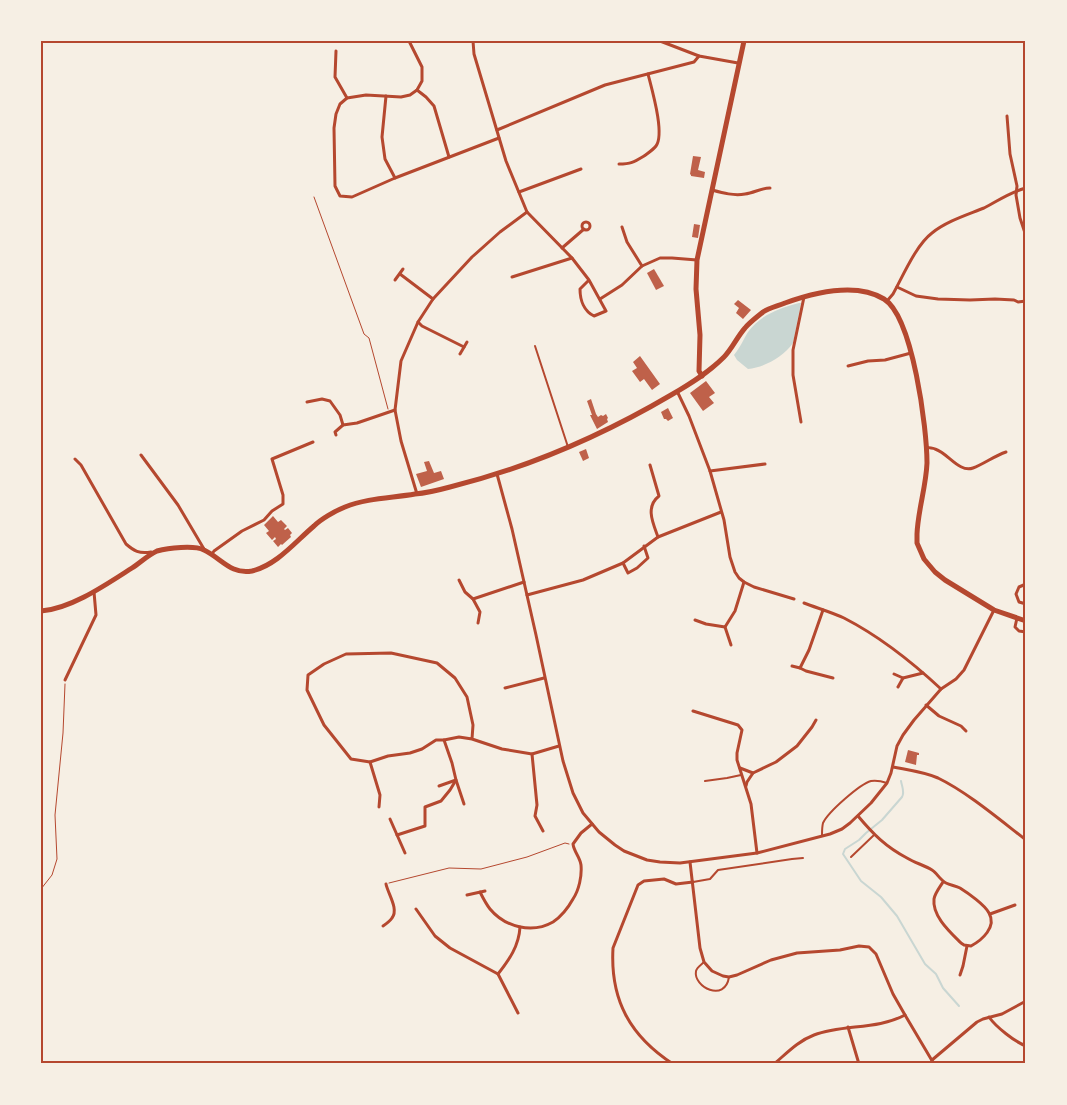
<svg xmlns="http://www.w3.org/2000/svg" width="1067" height="1105" viewBox="0 0 1067 1105" font-family="Commissioner,sans-serif">
<style>
.water{fill:#c9d6d2}
.lines{fill:none;stroke-linecap:round;stroke-linejoin:round}
.stream{stroke:#c9d6d2;stroke-width:2}
.building{fill:#bf614a}
.path{stroke:#b5482f;stroke-width:1}
.service{stroke:#b5482f;stroke-width:2}
.minor{stroke:#b5482f;stroke-width:3}
.secondary{stroke:#b5482f;stroke-width:5}
.neatline{fill:none;stroke:#b5482f;stroke-width:2}
</style>
<rect width="100%" height="100%" fill="#f6efe4"/>
<path class="water" d="M799,303H801L793,343C783,357 765,367 748,369L737,360L734,355C740,348 743,340 748,332C760,315 780,308 799,303Z"/>
<g class="lines">
<path class="stream" d="M901,781C902,787 905,792 902,797L882,820L866,833L859,840L845,849L843,854L861,881L881,897L897,916L925,964L936,974L943,988L959,1006"/>
</g>
<g class="building">
<path d="M693,156L701,157L698,170L705,172L704,178L691,176V175L690,174Z"/>
<path d="M694,224L700,225L698,238L692,237Z"/>
<path d="M654,269L664,286L656,290L647,273Z"/>
<path d="M738,300L751,310L743,319L736,313L739,308L734,304Z"/>
<path d="M640,356L660,384L652,390L644,379L640,382L632,371L637,368L633,362Z"/>
<path d="M706,381L715,393L709,397L714,403L703,411L690,393Z"/>
<path d="M591,399L596,414L598,417L601,415L603,416L606,414L608,418L607,419L608,422L597,429L590,415H592L587,401Z"/>
<path d="M668,408L673,418L668,421L666,419H664L661,412Z"/>
<path d="M586,449L589,458L583,461L579,452Z"/>
<path d="M429,461L434,473L441,471L444,479L421,487L416,474L427,471L424,462Z"/>
<path d="M273,516L278,522L281,520L287,526L284,529L285,530L288,528L292,533L290,535L291,537L282,545L281,544L278,547L273,541L276,539L275,537L272,540L266,533L269,531L264,525Z"/>
<path d="M908,750L919,753V755H917L916,765L905,762Z"/>
</g>
<g class="lines">
<g class="path">
<path d="M314,197L364,334L369,338L388,409"/>
<path d="M389,883L449,868L481,869L527,857L565,843L569,844"/>
<path d="M41,889L52,875L57,859L55,815L63,733L65,684"/>
</g>
<g class="service">
<path d="M535,346L568,447"/>
<path d="M705,781L727,778L741,775"/>
<path d="M822,835C822,831 822,827 823,823C828,812 860,784 871,781C877,780 881,781 887,783"/>
<path d="M851,857L874,835"/>
<path d="M693,882L710,879L718,870L792,859L803,858"/>
<path d="M704,962C701,965 697,967 696,971C693,987 725,1003 729,977"/>
</g>
<g class="minor">
<path d="M409,41L422,67V81L417,90L410,95L401,97L366,95L347,98L340,104L336,114L334,128L335,186L340,196L352,197L395,178L499,138"/>
<path d="M473,41L474,54L506,161L527,212L572,258L589,280L606,311L594,316C584,311 580,300 580,289L589,280"/>
<path d="M660,41L699,56L738,63"/>
<path d="M336,51L335,77L347,98"/>
<path d="M417,90L426,97L434,106L449,157"/>
<path d="M386,96L382,137L385,159L395,178"/>
<path d="M1007,116L1010,154L1017,186L1016,195L1020,218L1026,236"/>
<path d="M497,130L605,85L694,62L699,56"/>
<path d="M619,164C631,164 634,162 644,156C648,153 653,150 656,146C665,134 652,90 648,74"/>
<path d="M712,190C723,193 734,196 745,194C754,193 761,188 770,188"/>
<path d="M519,192L581,169"/>
<circle cx="586" cy="226" r="4"/>
<path d="M622,227L627,242L642,266"/>
<path d="M562,248L584,229"/>
<path d="M400,274L433,299"/>
<path d="M512,277L572,258"/>
<path d="M395,280L403,269"/>
<path d="M897,287L916,296L938,299L970,300L995,299L1014,300L1018,302L1026,301"/>
<path d="M600,299L622,285L642,266L660,258H672L697,260"/>
<path d="M887,301L893,294C903,276 916,245 932,233C947,221 967,215 984,208C998,201 1010,192 1026,188"/>
<path d="M418,322L422,326L464,347"/>
<path d="M460,354L467,342"/>
<path d="M848,366L868,361L885,360L911,353"/>
<path d="M677,391L689,416L710,471L724,520L730,557L735,572L739,578L744,582L754,587L794,599"/>
<path d="M307,402L322,399L330,401L340,415L343,425"/>
<path d="M801,422L793,375V350L804,297"/>
<path d="M336,435L335,432L343,425L357,423L395,410"/>
<path d="M927,447C928,448 934,448 935,449C948,453 959,473 973,468C984,464 994,456 1006,452"/>
<path d="M141,455L178,505L204,549"/>
<path d="M75,459L81,465L126,544C134,551 139,554 151,552"/>
<path d="M650,465L659,496C645,507 653,523 658,537"/>
<path d="M710,471L765,464"/>
<path d="M497,474L512,529L536,635L563,761L573,793L583,813L599,832L615,845L624,851L647,860L660,862L680,863L757,853L830,834L842,829L850,823L871,803L887,783L891,773L897,746L903,735L914,720L941,689L956,679L964,670L994,610"/>
<path d="M417,494L401,441L395,410L401,361L418,322L433,299L472,257L500,232L527,212"/>
<path d="M212,554L214,551L242,531L264,520L272,511L283,504V495L272,459L313,442"/>
<path d="M623,563L628,573L637,568L648,558L644,546"/>
<path d="M459,580L465,592L473,599L480,612L478,623"/>
<path d="M1026,584L1019,587L1016,594L1019,602L1026,604"/>
<path d="M527,595L583,580L623,563L658,537L721,512"/>
<path d="M473,599L524,582"/>
<path d="M804,603C817,608 831,612 844,618C879,636 912,662 941,689"/>
<path d="M1017,618L1015,627L1019,631L1026,632"/>
<path d="M695,620L706,624L725,627L735,611L744,582"/>
<path d="M725,627L731,645"/>
<path d="M792,666L800,668L806,671L833,678"/>
<path d="M800,668L809,650L823,610"/>
<path d="M894,674L903,678L923,673"/>
<path d="M65,680L96,615L94,592"/>
<path d="M898,687L903,678"/>
<path d="M505,688L544,678"/>
<path d="M926,705L939,716L961,726L966,731"/>
<path d="M693,711L738,725L742,730L737,753V760L751,804L757,853"/>
<path d="M472,739L473,725L467,697L455,678L437,663L391,653L346,654L324,664L308,675L307,690L324,725L351,759L370,762L388,756L410,753L422,749L436,740H444L459,737L472,739L502,749L532,754L559,746"/>
<path d="M532,754L537,805L535,816L543,831"/>
<path d="M370,762L380,795L379,807"/>
<path d="M893,767C908,770 924,772 938,778C967,792 1000,820 1026,840"/>
<path d="M740,768L753,773"/>
<path d="M439,786L456,780L464,804"/>
<path d="M746,786L747,782L753,773L776,762L797,746L812,727L816,720"/>
<path d="M858,816C873,834 886,847 907,858C915,863 924,865 932,870C937,873 940,880 946,883C950,885 956,886 960,888C968,893 985,905 989,913C997,927 982,940 971,946L964,945L961,943C950,932 932,916 934,899C935,893 940,887 943,882"/>
<path d="M390,819L405,853"/>
<path d="M397,835L425,826V807L441,801L450,790L456,780L452,763L444,740"/>
<path d="M690,862L700,948L704,962L712,971L723,976L729,977L737,975L771,960L797,953L840,950L859,946L869,947L876,954L893,994L905,1015L934,1064"/>
<path d="M480,892C483,898 486,904 490,909C505,927 532,934 553,922C562,916 568,908 573,899C579,890 582,876 581,865C580,857 574,852 573,844L581,833L592,824"/>
<path d="M467,895L485,891"/>
<path d="M416,909L435,936L450,948L498,974L518,1013"/>
<path d="M990,914L1015,905"/>
<path d="M383,926C386,924 390,921 392,918C399,909 388,894 386,884"/>
<path d="M498,974C509,960 519,946 520,927"/>
<path d="M960,975L963,966L967,946"/>
<path d="M989,1017C996,1027 1015,1042 1026,1046"/>
<path d="M848,1027L859,1064"/>
<path d="M932,1060L977,1022L983,1019L1002,1014L1026,1001"/>
<path d="M673,1064C630,1036 610,1000 613,948L638,885L644,881L664,879L676,884L693,882"/>
<path d="M774,1064C787,1053 798,1041 814,1035C843,1024 877,1030 905,1015"/>
</g>
<g class="secondary">
<path d="M702,376L699,371L700,335L696,289L697,260L744,41"/>
<path d="M41,611C71,609 107,584 132,568C140,563 148,555 157,551C168,548 194,545 204,550C221,558 231,575 252,571C277,565 295,542 314,526C321,519 335,511 345,507C367,498 392,498 415,494C427,493 439,490 450,487C527,468 603,435 671,395C690,384 708,373 724,357C732,349 737,337 745,328C750,322 757,317 763,312C769,308 778,306 785,303C813,293 856,282 884,299C913,317 927,429 927,463C926,487 918,510 917,534V543L924,559L935,572L945,580L994,610L1026,621"/>
</g>
</g>
<rect width="1067" height="1105" fill="none" stroke="#f6efe4" stroke-width="85"/>
<rect x="42" y="42" width="982" height="1020" class="neatline"/>
</svg>
